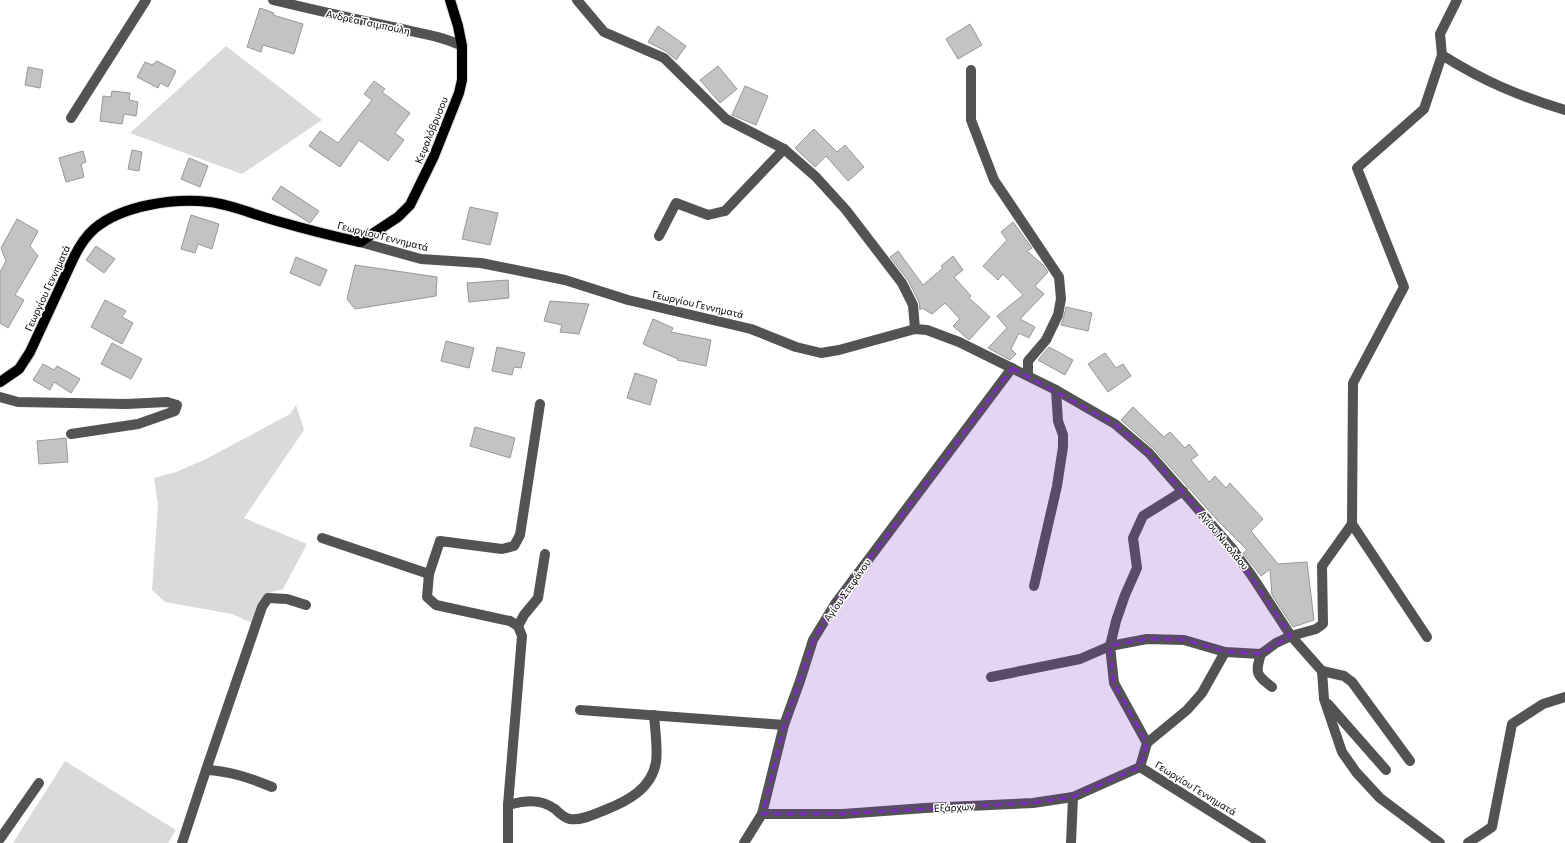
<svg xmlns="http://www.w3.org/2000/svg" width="1565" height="843" viewBox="0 0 1565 843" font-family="Commissioner,sans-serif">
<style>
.green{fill:#dadada}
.building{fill:#c3c3c3;stroke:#979797}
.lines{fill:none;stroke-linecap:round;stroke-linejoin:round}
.major-casing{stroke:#dbdbdb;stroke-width:12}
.minor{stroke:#535353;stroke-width:10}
.major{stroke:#000;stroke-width:10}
.marked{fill:#7b2cbf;fill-opacity:0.2;stroke:#7b2cbf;stroke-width:3;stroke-dasharray:8 5;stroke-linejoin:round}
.labels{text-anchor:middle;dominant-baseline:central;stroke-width:3;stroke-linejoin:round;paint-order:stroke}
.street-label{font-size:10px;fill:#000;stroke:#fff}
</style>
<rect width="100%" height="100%" fill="#fff"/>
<g class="green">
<path d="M226,46L322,120L242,174L130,133Z"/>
<path d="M296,405L304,430L244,518L307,544L283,589C259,594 260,602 252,623L232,614L165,602L152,590L158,505L154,478L176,472L206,459L290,414Z"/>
<path d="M65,761L176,830L168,843H13Z"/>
</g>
<g class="building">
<path d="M260,8L274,13L273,15L303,24L294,54L263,45L261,52L247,47Z"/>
<path d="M970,24L982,45L958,59L946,39Z"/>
<path d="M658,26L686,46L676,60L667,52L648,42Z"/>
<path d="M157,61L176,71L168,87L160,83L158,88L137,77L145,62L152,65Z"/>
<path d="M718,66L737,89L720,103L700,80Z"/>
<path d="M28,67L43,70L40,88L25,85Z"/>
<path d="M374,81L385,89L382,92L410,113L395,133L404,140L388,161L359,140L340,167L309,146L320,131L338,143L372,100L364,94Z"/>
<path d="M745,86L768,96L756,125L732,115Z"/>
<path d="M112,91L130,93L129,100L138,102L136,116L124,114L122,124L100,121L103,96L111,97Z"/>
<path d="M814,129L837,152L845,145L864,167L848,181L826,156L815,167L795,148Z"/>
<path d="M132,150L142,152L139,171L128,169Z"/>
<path d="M83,151L86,162L81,164L84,177L66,182L59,158Z"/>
<path d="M189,158L208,166L200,187L181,179Z"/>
<path d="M281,186L319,211L310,223L272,199Z"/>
<path d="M470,207L498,213L490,245L462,239Z"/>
<path d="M191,215L219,224L212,249L198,244L195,253L181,249Z"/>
<path d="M17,219L38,231L30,246L38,256L15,295L24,300L8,328L0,323V272L6,261L1,248Z"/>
<path d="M1013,222L1032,248L1027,251L1043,265L1048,272L1035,286L1044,294L1020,319L1035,327L1029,338L1019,333L1011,349L1016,354L1010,360L988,348L1007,328L997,316L1023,295L1003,274L998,280L983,266L1007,240L1001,232Z"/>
<path d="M96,246L115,259L104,273L86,260Z"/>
<path d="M898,251L923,285L943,268L941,266L953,256L963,270L954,277L971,296L969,298L990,317L969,340L953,326L960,319L945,303L932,314L922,308L920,310L919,302L908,280L890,257Z"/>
<path d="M296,257L327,270L320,286L290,273Z"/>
<path d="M355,265L437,277L436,296L355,309L347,299Z"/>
<path d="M508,280L509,298L469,302L467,283Z"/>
<path d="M105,300L126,311L122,317L133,323L122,344L91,327Z"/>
<path d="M550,301L589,304L579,334L560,332L562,325L544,321Z"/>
<path d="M1066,307L1092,313L1088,331L1061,325L1064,316Z"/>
<path d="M653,319L673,328L671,332L711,340L706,366L677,360L678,359L643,344Z"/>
<path d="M446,341L474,348L469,368L441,361Z"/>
<path d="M112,343L142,359L131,379L101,364Z"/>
<path d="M497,347L525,353L521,368L514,367L512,375L492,371Z"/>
<path d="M1049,347L1073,360L1065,375L1038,360Z"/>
<path d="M1105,353L1116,368L1123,364L1131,376L1108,392L1088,364Z"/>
<path d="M43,364L54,370L57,366L80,379L71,393L54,382L50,390L33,380Z"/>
<path d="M635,373L657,380L650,405L627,398Z"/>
<path d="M1133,407L1164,437L1170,432L1185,448L1189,444L1198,455L1191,460L1209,482L1215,476L1226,488L1230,483L1263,519L1251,531L1278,564L1307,562L1314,620L1293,627L1272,595L1270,569L1261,576L1243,553L1247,550L1219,522L1154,449L1121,420Z"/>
<path d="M475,427L515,438L510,458L470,446Z"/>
<path d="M66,438L68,462L39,464L37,441Z"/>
</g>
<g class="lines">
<g class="major-casing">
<path id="major" d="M0,382L19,369L30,352L74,257C79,247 85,237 94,229C122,205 174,198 210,202C233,205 255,215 277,221C305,229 332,236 360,242L398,217L410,205L434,156L459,93L462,80V46L458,26L450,0"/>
</g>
<g class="minor">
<path d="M273,0C314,10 355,19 397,28C419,33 441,36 462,46"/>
<path d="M577,0L604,32L664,58L726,119L784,149L816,177L846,210L902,283L913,305L915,329"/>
<path d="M1457,0L1440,34L1442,55C1483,81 1519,96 1565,110"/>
<path d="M971,70V120L994,180L1059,277L1061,299L1058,315L1046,340L1028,361V375"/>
<path d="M71,118L146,0"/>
<path d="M659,236L676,203L708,215L725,211L784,149"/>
<path d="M360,242L421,259L481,263L565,280L628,300L751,329L796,347L821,353L839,350L915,329L927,330L959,342L1056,390L1115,424L1149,453L1231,547L1252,576L1291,636L1322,671L1324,699L1342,752L1356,772L1380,798L1440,843"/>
<path d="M0,397L18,402L126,404L167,402L177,405L175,411L138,424L71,434"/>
<path d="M1352,524L1427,637"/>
<path d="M322,538L429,574"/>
<path d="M1034,586L1057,486L1063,447V435L1058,421L1056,390"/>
<path d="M518,626L524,615L538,598L545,554"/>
<path d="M1261,654C1255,673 1256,675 1272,687"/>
<path d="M1322,671L1344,676L1352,682L1410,761"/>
<path d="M991,677L1080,659L1110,646L1147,639L1184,640L1225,652L1261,654L1276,643L1291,636L1316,629L1323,624L1322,566L1352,524L1353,383L1404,287L1357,168L1424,109L1442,55"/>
<path d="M1328,704L1386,770"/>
<path d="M580,710L784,725"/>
<path d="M1147,743L1187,710L1202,693L1225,652"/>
<path d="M1140,767L1147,743L1114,683L1110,646L1116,621L1125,595L1137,568L1133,538L1143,516L1183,491"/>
<path d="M1140,767L1261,843"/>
<path d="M206,770C230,771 250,778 272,787"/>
<path d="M508,805C524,801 540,798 555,809C559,813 564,818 570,819C581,821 595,814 605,810C628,801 652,788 656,762C658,749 655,729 654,715"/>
<path d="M762,814H843L925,808L1033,803L1073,797L1140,767"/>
<path d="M0,839L39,783"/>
<path d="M182,843L206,770L262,607L268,598L287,599L306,605"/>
<path d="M508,843V805L522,636L518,626L510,621L436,605L427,597L429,574L440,541L502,549L514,546L520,535L540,404"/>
<path d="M744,843L762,814L784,725L800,681L813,640L835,604L1012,368"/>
<path d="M1071,843L1073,797"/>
<path d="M1468,843L1492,827L1512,724L1543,704L1565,697"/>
</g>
<use href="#major" class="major"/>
</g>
<path class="marked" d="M1012,368L1115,424L1149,453L1231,547L1291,636L1261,654L1225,652L1184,640L1147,639L1110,646L1114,683L1147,743L1144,757L1140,767L1073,797L1033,803L843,814H762L784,725L813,640L835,604Z"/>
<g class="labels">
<g class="street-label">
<text transform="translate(368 22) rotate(12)">Ανδρέα Τσιμπούλη</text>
<text transform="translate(431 130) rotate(-68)">Κεφαλόβρυσου</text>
<text transform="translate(383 236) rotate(14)">Γεωργίου Γεννηματά</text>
<text transform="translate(47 288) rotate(-65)">Γεωργίου Γεννηματά</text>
<text transform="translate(698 304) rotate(13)">Γεωργίου Γεννηματά</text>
<text transform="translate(1224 540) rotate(51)">Αγίου Νικολάου</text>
<text transform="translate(847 590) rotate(-55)">Αγίου Στεφάνου</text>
<text transform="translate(1196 788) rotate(32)">Γεωργίου Γεννηματά</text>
<text transform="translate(954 807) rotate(-3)">Εξάρχων</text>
</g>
</g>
</svg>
